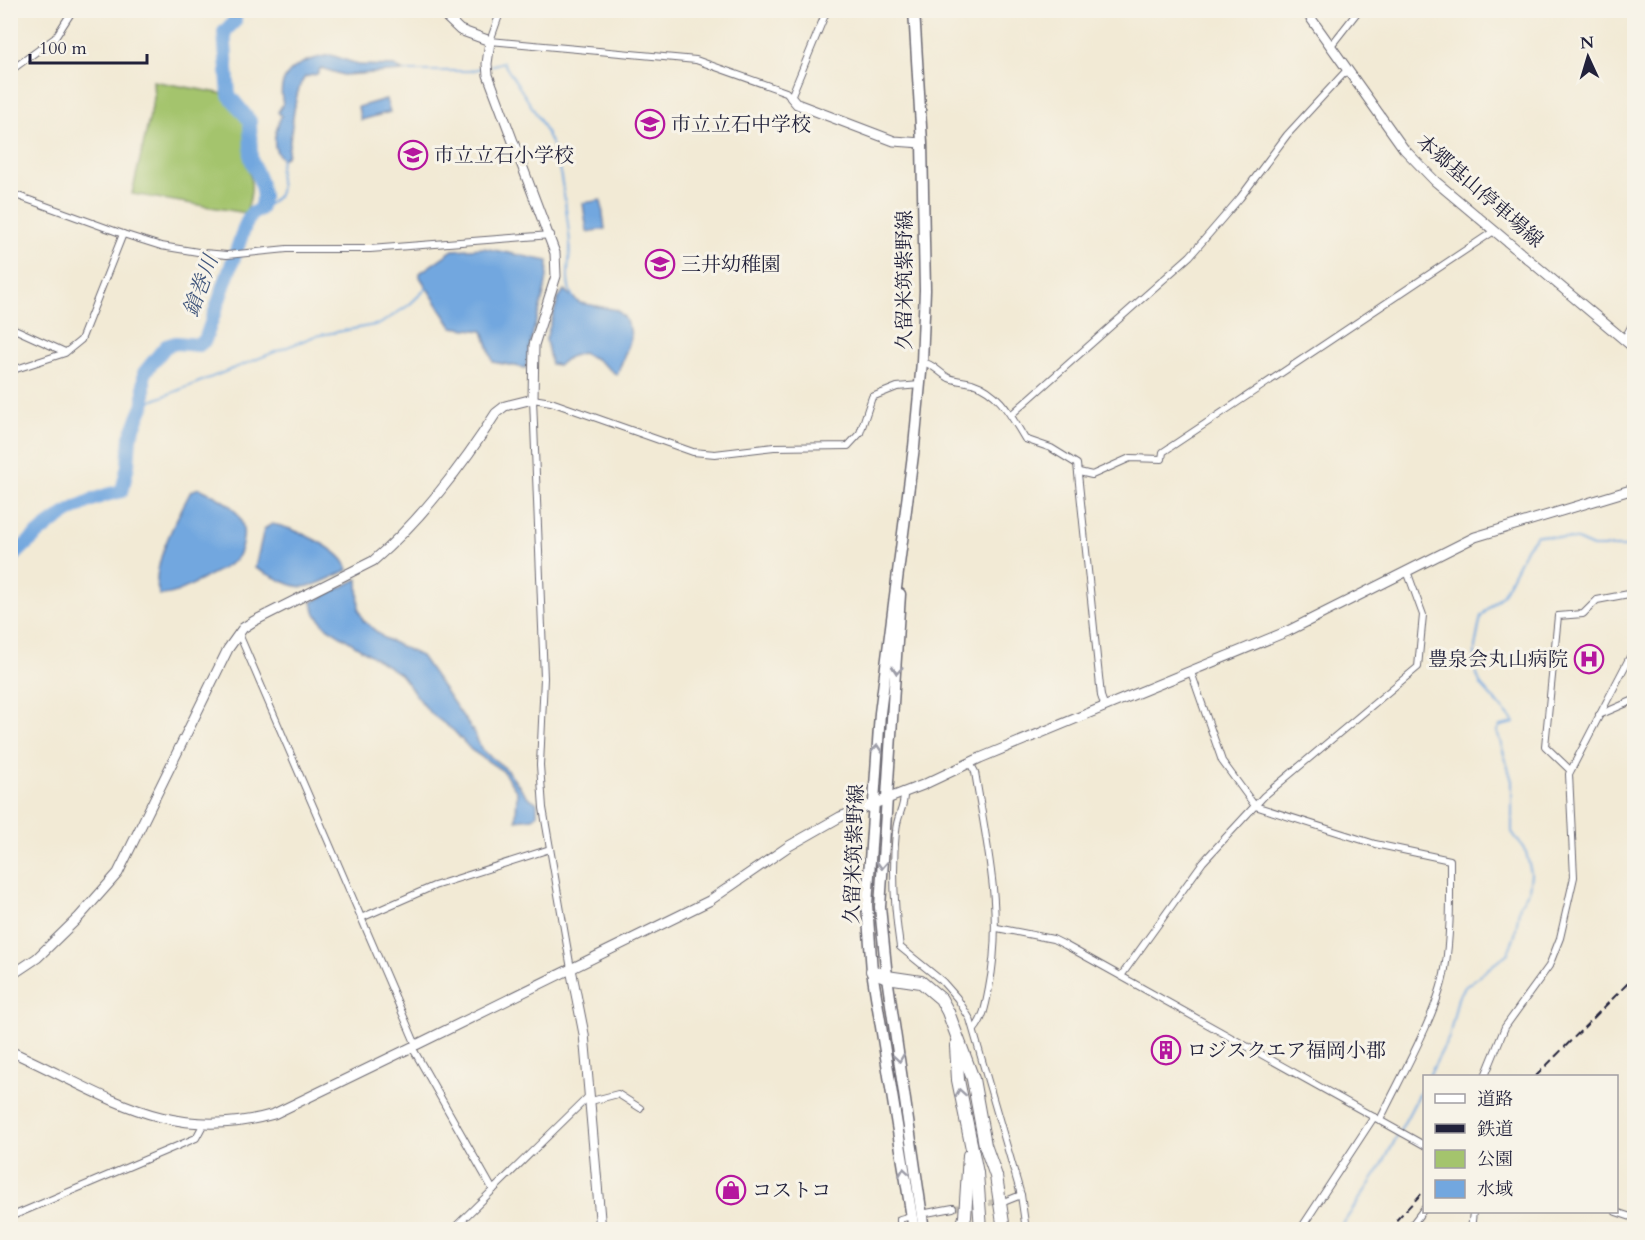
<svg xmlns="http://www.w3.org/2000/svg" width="1645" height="1240" viewBox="0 0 1645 1240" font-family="Cardo,'Noto Serif JP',serif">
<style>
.green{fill:#a4c46d;stroke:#637354;stroke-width:1.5}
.water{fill:#72a7df;stroke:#4a648d;stroke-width:1.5}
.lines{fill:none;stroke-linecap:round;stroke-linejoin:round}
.stream{stroke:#72a7df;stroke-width:2}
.river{stroke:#72a7df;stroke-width:14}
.street-tunnel{stroke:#c8c2b6;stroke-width:6;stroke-dasharray:6 3;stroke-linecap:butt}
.street-casing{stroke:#6b6871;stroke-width:8}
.secondary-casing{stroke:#6b6871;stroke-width:11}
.primary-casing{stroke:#6b6871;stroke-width:13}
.highway-casing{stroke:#6b6871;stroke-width:14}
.street{stroke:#fff;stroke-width:6}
.secondary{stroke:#fff;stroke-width:9}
.primary{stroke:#fff;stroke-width:10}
.highway{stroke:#fff;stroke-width:12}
.rail{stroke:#22223b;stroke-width:2;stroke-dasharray:9 4.5;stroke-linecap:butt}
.oneway{stroke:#9c9ca7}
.labels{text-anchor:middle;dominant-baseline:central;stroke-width:6;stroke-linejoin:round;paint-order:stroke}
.poi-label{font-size:20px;fill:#22223b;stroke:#f7f3e8;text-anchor:start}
.street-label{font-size:20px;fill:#22223b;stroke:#f7f3e8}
.water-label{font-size:21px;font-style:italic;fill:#42577d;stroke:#f7f3e8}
</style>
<rect width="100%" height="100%" fill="#f7f3e8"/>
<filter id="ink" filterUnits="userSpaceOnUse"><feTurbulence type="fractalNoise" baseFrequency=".0167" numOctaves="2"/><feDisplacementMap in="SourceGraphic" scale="12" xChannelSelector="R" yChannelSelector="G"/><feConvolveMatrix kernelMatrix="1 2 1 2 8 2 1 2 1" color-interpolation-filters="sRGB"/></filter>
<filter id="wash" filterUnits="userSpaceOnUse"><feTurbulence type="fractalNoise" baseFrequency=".008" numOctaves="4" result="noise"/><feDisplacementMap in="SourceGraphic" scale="24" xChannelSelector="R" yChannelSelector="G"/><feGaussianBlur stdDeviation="1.35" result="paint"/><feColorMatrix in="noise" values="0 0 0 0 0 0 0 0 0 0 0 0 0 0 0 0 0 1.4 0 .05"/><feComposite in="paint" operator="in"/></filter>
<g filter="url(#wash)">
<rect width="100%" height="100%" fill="#f2ead5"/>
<path class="green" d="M153,81L224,94C229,101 237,108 242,116C248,124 245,134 245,143C246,175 258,177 246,213L132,194L154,98Z"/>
<g class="water">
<path d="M331,55L360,65L394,66L404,71L343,75L321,68L317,74L305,77C292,94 293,134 287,156L282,159C269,146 276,131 281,116L278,112L283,104C274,71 304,59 331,55Z"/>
<path d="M386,99L390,112L361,120L358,107Z"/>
<path d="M601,200L605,229L587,232L583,203Z"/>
<path d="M484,248L548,261C548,298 529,331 526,368L493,362L483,331L452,327L420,277V273L453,250Z"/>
<path d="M564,290L580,303L617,310L624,317L630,329L631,338L617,375L596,359L582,353L569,357L559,365L551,364L546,339L558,299Z"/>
<path d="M199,488C222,499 247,510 243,539C242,546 240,554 235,560C226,568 213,573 203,579C189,586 176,595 160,595C147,571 179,514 191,491Z"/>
<path d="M272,524C291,527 344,549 348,570C298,593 305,592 255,568L264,529Z"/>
<path d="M358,579L359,610L363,620L384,638L421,656L473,731L482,750L505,768L527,796L537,803V815L533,818L516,820L517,792L503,771L471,750L454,731L430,713L400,674L325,626L314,611L312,602Z"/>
</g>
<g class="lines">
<g class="stream">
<path d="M490,66L503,62C522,93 547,124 557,160C564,186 567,215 570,242C571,260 563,281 573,297"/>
<path d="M404,71H470L485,67"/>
<path d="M260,209C296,190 272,186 282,159"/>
<path d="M144,404L315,336L380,324L409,305L428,287"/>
<path d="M1429,1076L1449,1037L1458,998L1465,987L1508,953L1515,935L1520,904L1529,891L1531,873L1526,852L1512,832V781L1497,731L1500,726L1515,723L1481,685L1475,670V647L1481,616L1503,594L1527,547L1537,535L1577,540L1593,547H1634"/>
<path d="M1339,1230L1382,1165L1424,1085"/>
</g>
<path class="river" d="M10,560C41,528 76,500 122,491L128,465L130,437L144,404V373L166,346L176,343L199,345L205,340L245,226L251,214L260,209L263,197L261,183L251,159L250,121L229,95L224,32L235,21V14L231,10"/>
</g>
</g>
<g filter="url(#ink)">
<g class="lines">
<path class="street-tunnel" d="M953,1208L1002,1201"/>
<g class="street-casing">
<g id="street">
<path d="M501,10L490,41L696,60L786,92L791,97L827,10"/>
<path d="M1330,47L1359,10"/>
<path d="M10,71L55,38L73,10"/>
<path d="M10,193L123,234L161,246L204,253L227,255L287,249H370L551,235"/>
<path d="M10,327L65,352"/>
<path d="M1625,338L1634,321"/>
<path d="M922,362C934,364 939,373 949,378C956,381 965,381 972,383C1000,392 1011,416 1025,439L1051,448L1077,464L1101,696L1105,707"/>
<path d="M10,371L65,353L81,340L123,234"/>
<path d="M1012,414L1190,256L1240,198L1287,135L1346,71"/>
<path d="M1079,472L1092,475L1130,458L1162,459L1163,452L1494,231"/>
<path d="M239,634L416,1045L412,1047L493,1190"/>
<path d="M1191,672L1222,761L1255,806L1375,844L1450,860C1450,896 1451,933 1445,969C1438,1013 1400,1078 1380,1120"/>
<path d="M1599,715L1634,700"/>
<path d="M970,763L975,772C987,847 1004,912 989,988C986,1004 984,1018 974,1030"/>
<path d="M1570,770L1545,746L1558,616L1583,614L1597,600L1634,593"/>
<path d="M904,791C905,809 897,814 896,831C892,870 894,907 900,947L942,981L957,998L970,1019L1021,1195L1026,1230"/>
<path d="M361,918L434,886L550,849"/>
<path d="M997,928L1053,939L1065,945L1424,1145"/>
<path d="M571,969L543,808L540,765L544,678L533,399L551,402L693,452L715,454L774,447L848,446L860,433L872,397L897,387L920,385"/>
<path d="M1121,976L1203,862L1264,796L1418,667L1423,615L1407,571"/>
<path d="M1485,1076L1505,1027L1549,966L1560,938L1574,877L1569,774L1634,649"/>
<path d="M591,1101L618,1094L640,1108"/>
<path d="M1006,1201L1021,1195"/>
<path d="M1616,1212L1634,1218"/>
<path d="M921,1214L953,1208"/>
<path d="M10,1217L196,1138L203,1125"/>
<path d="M452,1230L590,1095"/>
<path d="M900,1230V1219L911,1216"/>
<path d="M1300,1230L1374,1117"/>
<path d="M1408,1230L1424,1209"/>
<path d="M1471,1230L1473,1212"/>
</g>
</g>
<g class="secondary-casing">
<g id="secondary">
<path d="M1305,10L1404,149L1435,181L1634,348"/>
<path d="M791,97L797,104L894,141L922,143"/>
<path d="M571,969L584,1034L601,1230"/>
<path d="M10,976L37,958L79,917L118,873L228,649L243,628L254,621L373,561C419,522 463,465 496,413L505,406L533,399L534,345L556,276L555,253L488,75L487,64L490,41L460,30L439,10"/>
<path d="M416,1045L709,901L789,846L840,817L923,785L980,758L1288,631L1475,537L1634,489"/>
<path d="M10,1051C104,1093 167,1145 274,1114L412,1047"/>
</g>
</g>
<g class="primary-casing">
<g id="primary">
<path d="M900,594L880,907L887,977L924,1230"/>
<path d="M914,1230L872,971L867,905L880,713L914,447L922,362L925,290L922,143L914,10"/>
</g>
</g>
<g class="highway-casing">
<g id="highway">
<path d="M872,971L887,977L921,982L941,999L948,1012L973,1079L985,1145L996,1176L1004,1230"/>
<path d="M956,1046L958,1080L977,1173L981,1230"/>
<path d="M961,1230L965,1217L969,1155"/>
</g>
</g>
<use href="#street" class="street"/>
<use href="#secondary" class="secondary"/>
<use href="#primary" class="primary"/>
<use href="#highway" class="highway"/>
<g class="rail">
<path d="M1536,1076L1634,977"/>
<path d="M1387,1230L1424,1191"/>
</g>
</g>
<defs><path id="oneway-chevron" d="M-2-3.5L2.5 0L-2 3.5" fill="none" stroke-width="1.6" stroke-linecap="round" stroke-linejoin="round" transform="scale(1.5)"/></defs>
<g class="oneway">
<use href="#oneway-chevron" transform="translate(897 670) rotate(94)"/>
<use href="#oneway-chevron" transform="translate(877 749) rotate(-85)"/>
<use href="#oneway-chevron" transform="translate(882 865) rotate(92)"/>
<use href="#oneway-chevron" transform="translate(899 1058) rotate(82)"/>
<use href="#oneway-chevron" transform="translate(960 1093) rotate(-100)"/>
<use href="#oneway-chevron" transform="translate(904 1172) rotate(-99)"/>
</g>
</g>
<defs>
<g id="school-ring" transform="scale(1.5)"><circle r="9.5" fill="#f7f3e8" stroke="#b5179e" stroke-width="1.5"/><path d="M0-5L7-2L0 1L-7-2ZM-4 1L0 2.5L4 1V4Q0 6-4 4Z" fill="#b5179e"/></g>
<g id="hospital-ring" transform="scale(1.5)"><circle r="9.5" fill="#f7f3e8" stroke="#b5179e" stroke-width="1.5"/><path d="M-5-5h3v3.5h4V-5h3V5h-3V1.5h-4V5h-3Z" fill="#b5179e"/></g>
<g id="building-ring" transform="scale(1.5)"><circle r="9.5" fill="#f7f3e8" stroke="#b5179e" stroke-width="1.5"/><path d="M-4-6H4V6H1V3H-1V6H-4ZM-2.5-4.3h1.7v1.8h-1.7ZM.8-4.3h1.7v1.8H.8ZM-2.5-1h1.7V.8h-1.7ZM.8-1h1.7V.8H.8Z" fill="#b5179e"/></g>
<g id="shop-ring" transform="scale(1.5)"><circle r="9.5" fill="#f7f3e8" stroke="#b5179e" stroke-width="1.5"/><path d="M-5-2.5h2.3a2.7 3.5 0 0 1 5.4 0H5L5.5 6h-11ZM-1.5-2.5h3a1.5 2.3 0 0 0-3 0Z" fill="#b5179e"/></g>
</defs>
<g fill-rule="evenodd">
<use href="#school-ring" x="650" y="124"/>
<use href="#school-ring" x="413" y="155"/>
<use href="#school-ring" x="660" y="264"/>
<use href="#hospital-ring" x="1589" y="659"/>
<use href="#building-ring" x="1166" y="1050"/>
<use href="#shop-ring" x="731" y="1190"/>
</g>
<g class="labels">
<g class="poi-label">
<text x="671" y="124">市立立石中学校</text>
<text x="434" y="155">市立立石小学校</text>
<text x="681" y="264">三井幼稚園</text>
<text x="1568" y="659" text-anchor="end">豊泉会丸山病院</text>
<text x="1187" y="1050">ロジスクエア福岡小郡</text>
<text x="752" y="1190">コストコ</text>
</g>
<g class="street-label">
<text transform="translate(1480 191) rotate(41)">本郷基山停車場線</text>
<text transform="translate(904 280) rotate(-90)">久留米筑紫野線</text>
<text transform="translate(854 854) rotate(-88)">久留米筑紫野線</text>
</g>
<g class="water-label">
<text transform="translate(201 286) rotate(-70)">鎗巻川</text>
</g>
</g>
<rect width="1645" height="1240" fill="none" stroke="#f7f3e8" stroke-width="36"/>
<rect x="1423" y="1075" width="195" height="138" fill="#f7f3e8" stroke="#a29fa3" stroke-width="1.5"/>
<rect x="1435" y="1094" width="30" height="9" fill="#ffffff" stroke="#a29fa3" stroke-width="1.5"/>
<text x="1477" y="1105" font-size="18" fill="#22223b">道路</text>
<rect x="1435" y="1124" width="30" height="9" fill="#22223b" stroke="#a29fa3" stroke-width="1.5"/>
<text x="1477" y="1135" font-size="18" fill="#22223b">鉄道</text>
<rect x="1435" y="1150" width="30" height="18" fill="#a4c46d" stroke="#a29fa3" stroke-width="1.5"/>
<text x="1477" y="1165" font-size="18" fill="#22223b">公園</text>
<rect x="1435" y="1180" width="30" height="18" fill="#72a7df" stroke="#a29fa3" stroke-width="1.5"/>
<text x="1477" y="1195" font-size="18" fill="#22223b">水域</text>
<g transform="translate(1588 57) rotate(356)" stroke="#f7f3e8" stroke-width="4.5" paint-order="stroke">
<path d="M0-4.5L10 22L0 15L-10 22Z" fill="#22223b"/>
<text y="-9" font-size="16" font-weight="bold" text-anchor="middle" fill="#22223b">N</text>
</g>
<path d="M30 54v9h117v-9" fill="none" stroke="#22223b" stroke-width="3"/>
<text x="39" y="54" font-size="18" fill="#22223b" stroke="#f7f3e8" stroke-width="4.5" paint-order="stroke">100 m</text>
</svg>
